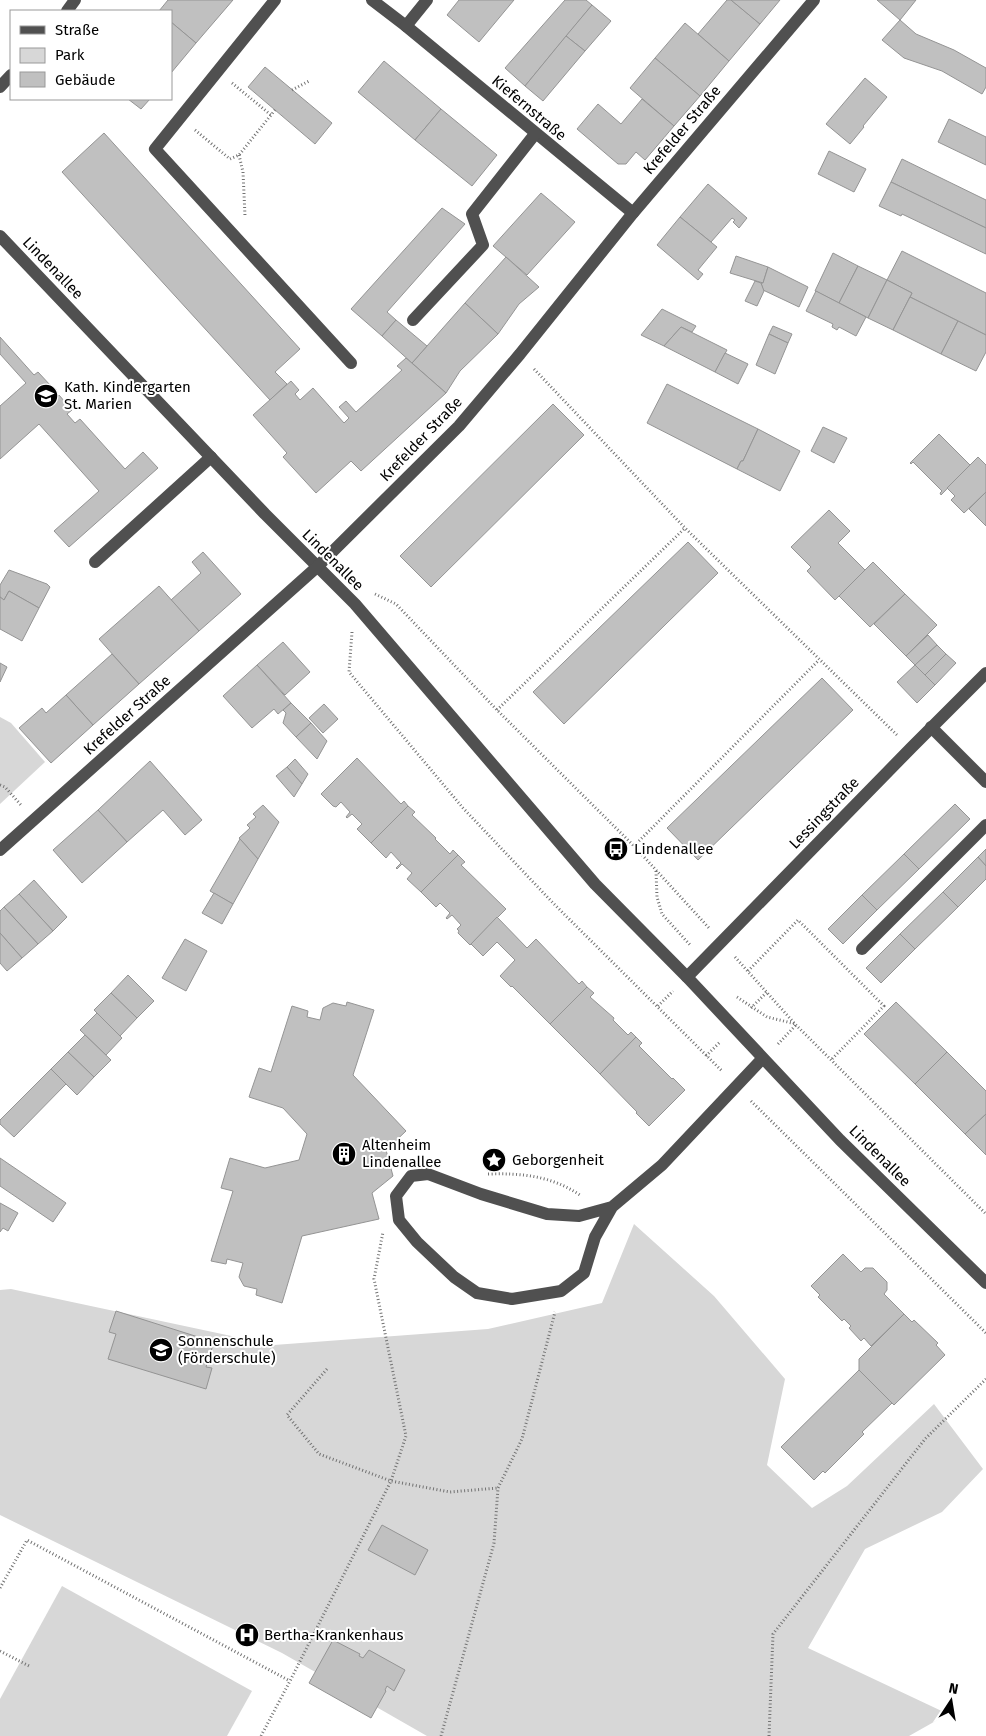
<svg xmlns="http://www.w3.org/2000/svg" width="986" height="1736" viewBox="0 0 986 1736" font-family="'Fira Sans',sans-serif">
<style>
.green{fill:#d7d7d7}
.building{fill:#c0c0c0;stroke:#949494}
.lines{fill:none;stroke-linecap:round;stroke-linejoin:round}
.path{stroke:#727272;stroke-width:3;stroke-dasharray:1 2.5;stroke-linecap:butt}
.minor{stroke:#505050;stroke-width:12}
.labels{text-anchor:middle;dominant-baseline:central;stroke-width:4;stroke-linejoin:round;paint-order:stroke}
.street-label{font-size:15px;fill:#000;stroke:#fff}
.poi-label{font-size:15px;fill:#000;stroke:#fff;text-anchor:start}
</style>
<rect width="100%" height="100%" fill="#fff"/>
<g class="green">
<path d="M0,717L11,723L45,762L0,804Z"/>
<path d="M634,1224L714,1296L785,1379L767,1465L812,1508L847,1486L934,1404L983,1469L942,1512L865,1549L808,1648L948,1714L909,1736H427L282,1653L0,1515V1290L11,1289L274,1345L488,1329L602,1303Z"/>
<path d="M62,1586L252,1691L227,1736H0V1699Z"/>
</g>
<g class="building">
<path d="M168,0H233L196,43L171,22V11H159Z"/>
<path d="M459,0H514L479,42L447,15Z"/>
<path d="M565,0H586L592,5L525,86L505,68Z"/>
<path d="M727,0H731L760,24L729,61L698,34Z"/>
<path d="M731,0H780L760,24Z"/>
<path d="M877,0H916L900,20Z"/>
<path d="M592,5L611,21L585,51L566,36Z"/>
<path d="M900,20L916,34L954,50L986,68V87L982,94L942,71L904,58L882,40Z"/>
<path d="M171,22L196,43L171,73Z"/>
<path d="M685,23L729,61L700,96L655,58Z"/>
<path d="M566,36L585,51L543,101L525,86Z"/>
<path d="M655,58L700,96L674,126L630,88Z"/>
<path d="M384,61L441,109L415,140L358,92Z"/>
<path d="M265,67L332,123L315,144L248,87Z"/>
<path d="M865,78L887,97L863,126L864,127L850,144L826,124Z"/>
<path d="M128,99H150L141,109Z"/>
<path d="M642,99L674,126L645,160L636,152L626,164H618L577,129L598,104L621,124Z"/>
<path d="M441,109L497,155L472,186L415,140Z"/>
<path d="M949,119L986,137V165L938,142Z"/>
<path d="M104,133L300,349L275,372L287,384L270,400L62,172Z"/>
<path d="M829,151L866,169L854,192L818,174Z"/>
<path d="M902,159L986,200V228L891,182Z"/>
<path d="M891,182L986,228V254L902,214L901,216L879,206Z"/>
<path d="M708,184L747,218L739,228L733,222L735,220L732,218L711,242L680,217Z"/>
<path d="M541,193L575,222L527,275L493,246Z"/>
<path d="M442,208L465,224L387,312L396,320L382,336L351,309Z"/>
<path d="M680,217L717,247L698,270L703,274L698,280L657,245Z"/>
<path d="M902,251L986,293V335L910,297L912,293L887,280Z"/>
<path d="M833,253L858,266L839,303L815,291Z"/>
<path d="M736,256L768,267L763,283L730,273Z"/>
<path d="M506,257L539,287L519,304L498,334L465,303Z"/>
<path d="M858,266L887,280L868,318L839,303Z"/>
<path d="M768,267L808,287L799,307L763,290L761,283H763Z"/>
<path d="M887,280L912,293L893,330L868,318Z"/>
<path d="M755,281L761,283L764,291L757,306L745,301Z"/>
<path d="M816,291L866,317L856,336L839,327L837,330L832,327L833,324L806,311Z"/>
<path d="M910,297L958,321L941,354L893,330Z"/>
<path d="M465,303L498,334L460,371L446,393L412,363Z"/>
<path d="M662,309L696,326L692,332L681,327L664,346L641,335Z"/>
<path d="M396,320L427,346L412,363L382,336Z"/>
<path d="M958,321L986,335V352L976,371L941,354Z"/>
<path d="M773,326L792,334L788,343L769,334Z"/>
<path d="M681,327L727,350L715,372L664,346Z"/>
<path d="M769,334L788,343L775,374L756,365Z"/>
<path d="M0,337L34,375L38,372L51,386L46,390L55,400L59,395L72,410L67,414L75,423L80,419L125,469L143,452L158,468L69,547L54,531L99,491L39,424L0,459V406L26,383L0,354Z"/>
<path d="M725,353L748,364L738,384L715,372Z"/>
<path d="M406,358L446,393L361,471L351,461L316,493L283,457L287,453L253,415L291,381L299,390L295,394L300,400L313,388L344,423L349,418L339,407L346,401L356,412L402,370L397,366Z"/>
<path d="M667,384L758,429L743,461H741L737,469L647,423Z"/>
<path d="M553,404L584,435L431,587L400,556Z"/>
<path d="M823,427L847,438L834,463L811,451Z"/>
<path d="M758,429L800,451L780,491L737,469L741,461H743Z"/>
<path d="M939,434L970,465L941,495L940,493L942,491L913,462L911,464L910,463Z"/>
<path d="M978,457L986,465V492L964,513L951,500L955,496L947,488Z"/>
<path d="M986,492V526L969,509Z"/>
<path d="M829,510L850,531L838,543L865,570L835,600L807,571L811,567L791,547Z"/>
<path d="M688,542L718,573L564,724L533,692Z"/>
<path d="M203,552L241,594L199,631L171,600L201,573L192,562Z"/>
<path d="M873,562L905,594L870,627L839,596Z"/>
<path d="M9,570L47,584L50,587L39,608L9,591L4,600L0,597V585Z"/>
<path d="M159,586L199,631L139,684L99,639Z"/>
<path d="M9,591L39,608L22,641L0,629V597L4,600Z"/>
<path d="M905,594L937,625L906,656L874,624Z"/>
<path d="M928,635L937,645L915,665L906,656Z"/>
<path d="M283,642L310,672L285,695L257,665Z"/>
<path d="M937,645L946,654L925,675L915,665Z"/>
<path d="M112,654L139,684L93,725L66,695Z"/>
<path d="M946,654L956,663L935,685L925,675Z"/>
<path d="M0,663L7,667L0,682Z"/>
<path d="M257,665L291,703L278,714L274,709L252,728L223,696Z"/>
<path d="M915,665L935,685L917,703L897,682Z"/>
<path d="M822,678L853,710L698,860L667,828Z"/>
<path d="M66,695L93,725L51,763L19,728L42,708L46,713Z"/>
<path d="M291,703L311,723L296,737L283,723L286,713L283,710Z"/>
<path d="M324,704L338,719L323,733L309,718Z"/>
<path d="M311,723L327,741L317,759L296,737Z"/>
<path d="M357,758L401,804L404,801L408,806L371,843L357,829L362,824L352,814L347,818L346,817L350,812L341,802L336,807L333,806L321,794Z"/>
<path d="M295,759L308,774L302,784L287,767Z"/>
<path d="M150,761L202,820L185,835L163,810L127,842L98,810Z"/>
<path d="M287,767L302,784L294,797L276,776Z"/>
<path d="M955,804L970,819L919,869L904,854Z"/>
<path d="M263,805L279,822L258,859L239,838L250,828L247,825L256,817L253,814Z"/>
<path d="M408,806L415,812L412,815L436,838L435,839L450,854L453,850L458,855L421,892L407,879L412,873L402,864L397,869L396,868L401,863L391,852L386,858L371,843Z"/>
<path d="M98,810L127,842L82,883L53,850Z"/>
<path d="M240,839L258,859L233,904L210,891Z"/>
<path d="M986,849V866L978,857Z"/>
<path d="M904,854L919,869L877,910L862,895Z"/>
<path d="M458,855L465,862L461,865L506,909L470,945L458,933L459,931L457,929L461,925L452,915L447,919L446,918L450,913L440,903L436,907L421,892Z"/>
<path d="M978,857L986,866V879L958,907L943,892Z"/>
<path d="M34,880L67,917L53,931L19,894Z"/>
<path d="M943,892L958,907L915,949L900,934Z"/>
<path d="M214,893L233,904L222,924L202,913Z"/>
<path d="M19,894L53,931L38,944L4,907Z"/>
<path d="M862,895L877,910L843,944L828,929Z"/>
<path d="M4,907L38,944L22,958L0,933V911Z"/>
<path d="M497,917L527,948L536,939L579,984L582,981L587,987L550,1024L512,986L511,987L500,976L515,960L497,942L483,956L471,944Z"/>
<path d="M0,933L22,958L7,971L0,963Z"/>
<path d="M900,934L915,949L881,983L866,968Z"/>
<path d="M185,939L207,951L186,991L162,978Z"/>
<path d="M128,975L154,1001L137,1018L111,993Z"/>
<path d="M587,987L594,993L590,997L614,1018L613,1020L628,1035L631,1032L636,1037L600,1074L550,1024Z"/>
<path d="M111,993L137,1018L120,1036L94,1010Z"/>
<path d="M347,1002L374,1010L353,1075L406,1131L386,1150L393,1176L372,1193L379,1219L302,1236L282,1303L256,1295L257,1289L244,1286L239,1277L243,1263L227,1259L226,1264L211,1261L233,1191L221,1188L230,1158L265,1168L299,1160L307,1134L283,1108L249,1097L259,1068L271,1072L292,1006L308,1011L307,1017L320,1020L323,1008L333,1003L346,1006Z"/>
<path d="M896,1002L947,1052L915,1084L864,1034Z"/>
<path d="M97,1013L122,1038L106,1055L80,1030Z"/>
<path d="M85,1035L111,1060L94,1077L68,1052Z"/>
<path d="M636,1037L642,1043L639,1046L672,1079L673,1078L685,1090L649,1126L636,1113L637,1112L600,1074Z"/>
<path d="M68,1052L94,1077L77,1095L51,1069Z"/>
<path d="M947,1052L986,1091V1114L965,1134L915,1084Z"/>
<path d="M51,1069L66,1084L14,1137L0,1124V1120Z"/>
<path d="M986,1114V1155L965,1134Z"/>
<path d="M0,1158L66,1203L53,1222L0,1186Z"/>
<path d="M0,1203L18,1213L8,1231L3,1228L0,1232Z"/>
<path d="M843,1254L861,1272L865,1268H873L887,1282V1290L884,1294L904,1314L871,1346L864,1338L861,1341L849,1328L851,1326L844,1319L842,1321L818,1297L820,1295L811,1286Z"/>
<path d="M116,1311L214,1342L206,1367L212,1368L206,1389L108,1359L116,1334L109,1332Z"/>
<path d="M904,1314L912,1322L914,1320L938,1343L936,1345L945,1355L894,1405L859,1370V1359Z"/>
<path d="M859,1370L892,1403L862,1432L864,1434L825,1473L823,1471L814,1480L781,1447Z"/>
<path d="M382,1525L428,1550L415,1575L368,1550Z"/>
<path d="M333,1640L360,1654L359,1656L363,1658L369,1650L405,1670L394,1691L387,1686L385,1690L386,1691L371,1718L309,1683Z"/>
</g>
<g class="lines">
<g class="path">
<path d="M232,83L271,115L275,110"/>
<path d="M292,90L309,81"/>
<path d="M195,130L230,159L239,155L271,115"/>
<path d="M239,155L243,172L245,216"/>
<path d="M534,369L685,528L897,735"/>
<path d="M375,594L396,604L497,710L634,846L709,928"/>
<path d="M352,632L349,672L463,808L553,903L722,1071"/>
<path d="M497,710L685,528"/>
<path d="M0,785L5,787L21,805"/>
<path d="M634,846L819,660"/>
<path d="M656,871L657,897L662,914L691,946"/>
<path d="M735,957L796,1025L986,1214"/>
<path d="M748,971L798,920L884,1006L831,1060"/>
<path d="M737,997L767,1017L796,1024"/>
<path d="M658,1006L673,991"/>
<path d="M751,1008L767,992"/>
<path d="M778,1044L796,1025"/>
<path d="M706,1056L720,1042"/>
<path d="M751,1101L986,1333"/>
<path d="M488,1174C523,1173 551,1176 580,1195"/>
<path d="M327,1369L287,1415L319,1454L391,1481L450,1492L498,1488"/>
<path d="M0,1588L27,1540L290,1681"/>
<path d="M0,1651L31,1667"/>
<path d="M261,1736L290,1681L391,1481L406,1436L374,1279L383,1232"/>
<path d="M441,1736L494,1543L498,1488L522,1439L555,1312"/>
<path d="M769,1736L773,1634L925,1439L986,1379"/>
</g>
<g class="minor">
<path d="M275,0L155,149L351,363"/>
<path d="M372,0L406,26L633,213"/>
<path d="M67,11L75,0"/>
<path d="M406,26L427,0"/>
<path d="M0,87L11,75"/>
<path d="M0,236L265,514L355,604L595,884L687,977L840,1140L986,1283"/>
<path d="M413,320L483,245L472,214L535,134"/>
<path d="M95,562L211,457"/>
<path d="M931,727L986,782"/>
<path d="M0,850L317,567L459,426L520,354L633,213L814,0"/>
<path d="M862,949L986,825"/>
<path d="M687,977L911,748L986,673"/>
<path d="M612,1207L595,1237L584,1273L561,1291L512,1299L477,1293L454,1277L417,1242L399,1220L396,1196L411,1176L428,1174L481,1194L547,1214L579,1216L612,1207L662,1165L762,1059"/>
</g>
</g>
<defs>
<g id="school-disc" transform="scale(1.25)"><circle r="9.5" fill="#000" stroke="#fff"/><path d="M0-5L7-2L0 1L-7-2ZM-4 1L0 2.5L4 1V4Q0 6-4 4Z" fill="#fff"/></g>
<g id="bus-disc" transform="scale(1.25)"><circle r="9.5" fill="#000" stroke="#fff"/><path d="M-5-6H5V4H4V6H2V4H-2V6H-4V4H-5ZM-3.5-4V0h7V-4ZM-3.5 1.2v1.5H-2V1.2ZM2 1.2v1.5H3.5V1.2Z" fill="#fff"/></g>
<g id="building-disc" transform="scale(1.25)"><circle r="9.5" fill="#000" stroke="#fff"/><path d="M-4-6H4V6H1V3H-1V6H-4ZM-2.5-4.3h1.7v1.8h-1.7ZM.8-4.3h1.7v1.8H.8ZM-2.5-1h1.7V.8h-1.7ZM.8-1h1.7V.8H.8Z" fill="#fff"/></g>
<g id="sight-disc" transform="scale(1.25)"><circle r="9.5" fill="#000" stroke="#fff"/><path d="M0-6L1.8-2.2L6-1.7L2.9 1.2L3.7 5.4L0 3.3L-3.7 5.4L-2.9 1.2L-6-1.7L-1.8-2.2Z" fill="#fff"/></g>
<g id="hospital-disc" transform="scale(1.25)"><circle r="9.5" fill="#000" stroke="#fff"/><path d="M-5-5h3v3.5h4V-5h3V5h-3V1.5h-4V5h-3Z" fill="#fff"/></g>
</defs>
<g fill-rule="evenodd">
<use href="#school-disc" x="46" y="396"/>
<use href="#bus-disc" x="616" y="849"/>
<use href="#building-disc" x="344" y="1154"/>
<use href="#sight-disc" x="494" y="1160"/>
<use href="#school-disc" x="161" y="1350"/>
<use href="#hospital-disc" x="247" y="1635"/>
</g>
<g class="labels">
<g class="street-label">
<text transform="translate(529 108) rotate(40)">Kiefernstraße</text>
<text transform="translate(682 130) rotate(-50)">Krefelder Straße</text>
<text transform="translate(53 268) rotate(46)">Lindenallee</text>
<text transform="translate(421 439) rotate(-46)">Krefelder Straße</text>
<text transform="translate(333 560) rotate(45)">Lindenallee</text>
<text transform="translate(127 715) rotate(-42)">Krefelder Straße</text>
<text transform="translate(824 813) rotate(-46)">Lessingstraße</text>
<text transform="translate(880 1156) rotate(45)">Lindenallee</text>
</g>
<g class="poi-label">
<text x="64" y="387">Kath. Kindergarten<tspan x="64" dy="17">St. Marien</tspan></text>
<text x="634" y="849">Lindenallee</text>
<text x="362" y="1145">Altenheim<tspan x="362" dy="17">Lindenallee</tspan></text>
<text x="512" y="1160">Geborgenheit</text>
<text x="178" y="1341">Sonnenschule<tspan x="178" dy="17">(Förderschule)</tspan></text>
<text x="264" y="1635">Bertha-Krankenhaus</text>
</g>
</g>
<rect x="10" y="10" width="162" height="90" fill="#ffffff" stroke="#999999"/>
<rect x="20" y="26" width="25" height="8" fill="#505050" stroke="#999999"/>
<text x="55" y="35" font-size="15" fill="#000000">Straße</text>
<rect x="20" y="48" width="25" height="15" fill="#d7d7d7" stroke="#999999"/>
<text x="55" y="60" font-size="15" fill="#000000">Park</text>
<rect x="20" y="72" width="25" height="15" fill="#c0c0c0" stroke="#999999"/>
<text x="55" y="85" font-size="15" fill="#000000">Gebäude</text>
<g transform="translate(951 1701) rotate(12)" stroke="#ffffff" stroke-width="4" paint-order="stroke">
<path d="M0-4L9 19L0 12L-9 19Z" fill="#000000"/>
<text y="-8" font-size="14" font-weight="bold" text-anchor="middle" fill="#000000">N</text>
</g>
</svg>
